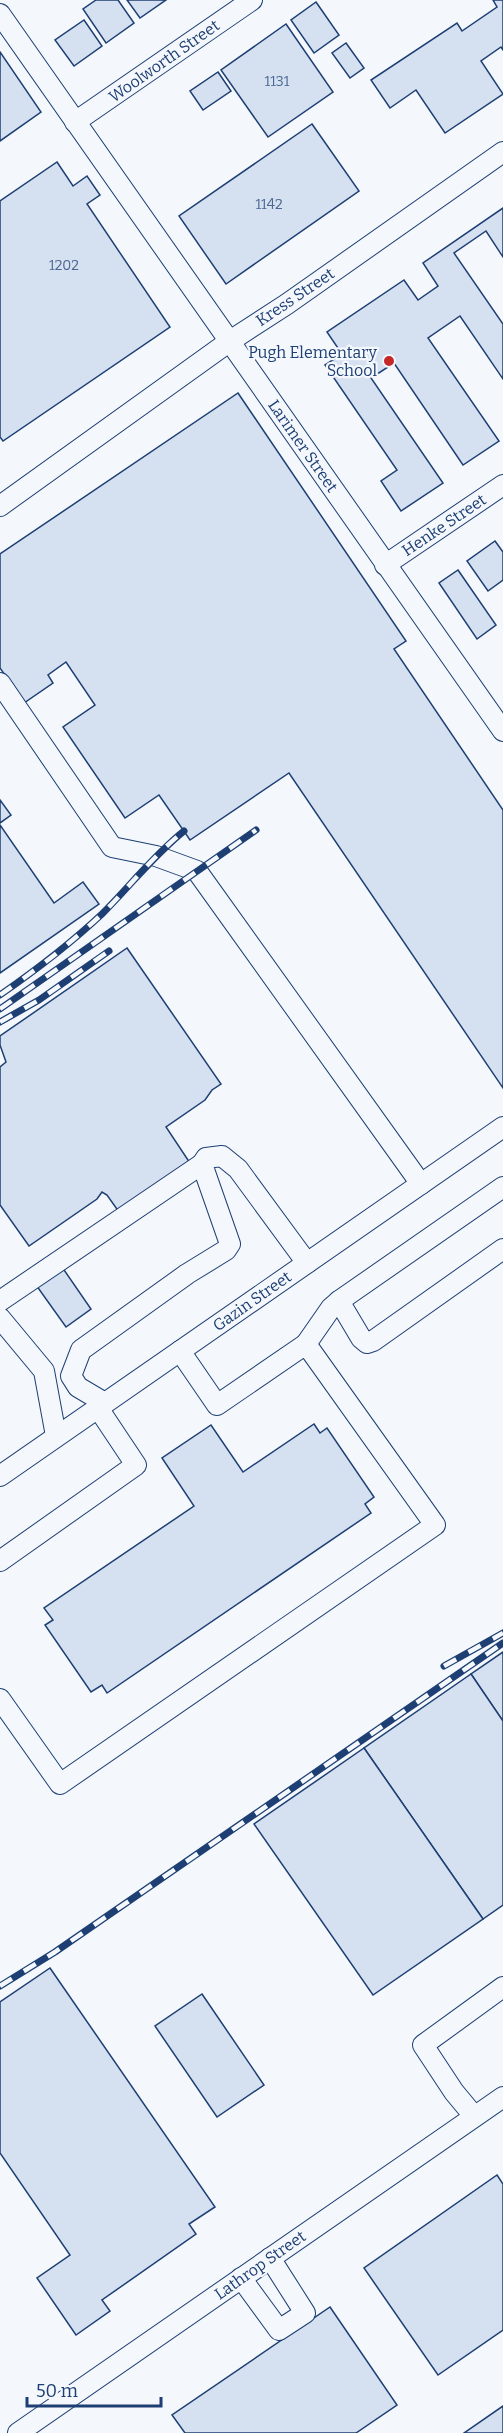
<svg xmlns="http://www.w3.org/2000/svg" width="503" height="2433" viewBox="0 0 503 2433" font-family="Bitter,serif">
<style>
.building{fill:#d5e0f0;stroke:#1d3f73;stroke-width:1.5}
.lines{fill:none;stroke-linecap:round;stroke-linejoin:round}
.minor-casing{stroke:#1d3f73;stroke-width:22}
.minor{stroke:#f4f7fb;stroke-width:20}
.rail-casing{stroke:#1d3f73;stroke-width:7}
.rail{stroke:#f4f7fb;stroke-width:4.5;stroke-dasharray:14;stroke-linecap:butt}
.poi-dot{fill:#c62828;stroke:#f4f7fb;stroke-width:2}
.labels{text-anchor:middle;dominant-baseline:central;stroke-width:4.5;stroke-linejoin:round;paint-order:stroke}
.number-label{font-size:14px;fill:#4b6792}
.street-label{font-size:16px;fill:#1d3f73;stroke:#f4f7fb}
.poi-label{font-size:16px;fill:#1d3f73;stroke:#f4f7fb;text-anchor:end}
</style>
<rect width="100%" height="100%" fill="#f4f7fb"/>
<g class="building">
<path d="M96,0H118L134,23L106,43L83,9Z"/>
<path d="M127,0H166L140,18Z"/>
<path d="M493,0H503V50L501,47L481,61L503,94L445,133L416,90L390,108L371,80L457,23L462,31L497,7Z"/>
<path d="M316,2L339,35L314,53L291,20Z"/>
<path d="M84,20L102,46L74,66L55,40Z"/>
<path d="M286,24L333,92L268,137L221,70Z"/>
<path d="M346,43L364,68L350,78L332,53Z"/>
<path d="M0,52L41,112L0,141Z"/>
<path d="M218,72L231,91L203,110L190,91Z"/>
<path d="M312,124L359,191L226,284L179,216Z"/>
<path d="M57,162L73,186L87,176L100,195L87,204L170,327L3,441L0,437V201Z"/>
<path d="M503,208V257L486,231L454,253L503,324V379L460,316L428,338L499,441L463,465L394,363L371,378L443,483L401,511L381,481L397,470L325,365L342,354L327,332L404,280L418,300L438,286L423,263Z"/>
<path d="M238,393L406,641L394,649L503,810V1088L289,773L190,840L159,795L125,818L63,727L95,705L66,662L48,675L53,683L24,703L0,668V554Z"/>
<path d="M495,541L503,552V580L488,591L467,561Z"/>
<path d="M458,570L496,625L477,639L439,583Z"/>
<path d="M0,800L11,815L0,823Z"/>
<path d="M0,825L54,903L83,882L99,904L0,973Z"/>
<path d="M127,948L221,1084L212,1090L205,1100L166,1127L190,1163L119,1212L107,1195L102,1192L97,1199L29,1246L0,1205V1067L6,1062L0,1045V1036Z"/>
<path d="M62,1267L91,1309L66,1327L36,1285Z"/>
<path d="M314,1424L320,1433L327,1428L374,1497L365,1504L371,1513L107,1693L102,1685L91,1692L45,1625L53,1620L44,1608L194,1506L162,1458L211,1425L243,1472Z"/>
<path d="M503,1652V1721L471,1674Z"/>
<path d="M471,1674L503,1721V1905L483,1919L364,1748Z"/>
<path d="M364,1748L483,1919L373,1995L254,1824Z"/>
<path d="M50,1968L215,2207L189,2224L196,2234L102,2300L110,2311L76,2335L37,2278L70,2255L0,2153V2002Z"/>
<path d="M202,1994L264,2085L217,2117L155,2026Z"/>
<path d="M497,2175L503,2184V2330L438,2375L364,2268Z"/>
<path d="M330,2307L397,2405L356,2433H185L172,2415Z"/>
<path d="M503,2406V2433H464Z"/>
</g>
<g class="lines">
<g class="minor-casing">
<g id="minor">
<path d="M0,14L503,731"/>
<path d="M75,122L252,0"/>
<path d="M0,506L230,341L287,304L503,152"/>
<path d="M385,565L503,485"/>
<path d="M0,683L112,847L156,856L197,871L421,1184"/>
<path d="M0,1301L202,1164"/>
<path d="M339,1301L361,1338L367,1343L373,1341L503,1249"/>
<path d="M0,1318L44,1371L56,1436"/>
<path d="M306,1344L331,1308L339,1301L503,1187"/>
<path d="M105,1403L78,1387L71,1376L81,1350L187,1274L226,1250L230,1244L202,1164L206,1158L222,1156L238,1169L307,1263"/>
<path d="M0,1476L503,1127"/>
<path d="M0,1561L136,1465L98,1408"/>
<path d="M0,1699L60,1784L435,1525L306,1344L217,1405L180,1351"/>
<path d="M474,2116L454,2092L423,2045L503,1987"/>
<path d="M241,2278L279,2330L305,2313L270,2258"/>
<path d="M18,2433L503,2097"/>
</g>
</g>
<use href="#minor" class="minor"/>
<g class="rail-casing">
<g id="rail">
<path d="M0,995C36,970 70,944 102,914C130,886 153,856 184,831"/>
<path d="M0,1009L256,830"/>
<path d="M0,1022L39,1000L109,951"/>
<path d="M444,1666L503,1633"/>
<path d="M0,1986L55,1952L503,1643"/>
</g>
</g>
<use href="#rail" class="rail"/>
</g>
<circle class="poi-dot" cx="389" cy="361" r="6"/>
<g class="labels">
<g class="number-label">
<text x="277" y="81">1131</text>
<text x="269" y="204">1142</text>
<text x="64" y="265">1202</text>
</g>
<g class="street-label">
<text transform="translate(164 61) rotate(-35)">Woolworth Street</text>
<text transform="translate(295 297) rotate(-34)">Kress Street</text>
<text transform="translate(303 446) rotate(55)">Larimer Street</text>
<text transform="translate(444 525) rotate(-34)">Henke Street</text>
<text transform="translate(252 1301) rotate(-35)">Gazin Street</text>
<text transform="translate(260 2265) rotate(-35)">Lathrop Street</text>
</g>
<g class="poi-label">
<text x="377" y="352">Pugh Elementary<tspan x="377" dy="18">School</tspan></text>
</g>
</g>
<path d="M27 2397v9h134v-9" fill="none" stroke="#1d3f73" stroke-width="3"/>
<text x="36" y="2397" font-size="18" fill="#1d3f73" stroke="#f4f7fb" stroke-width="4.5" paint-order="stroke">50 m</text>
</svg>
